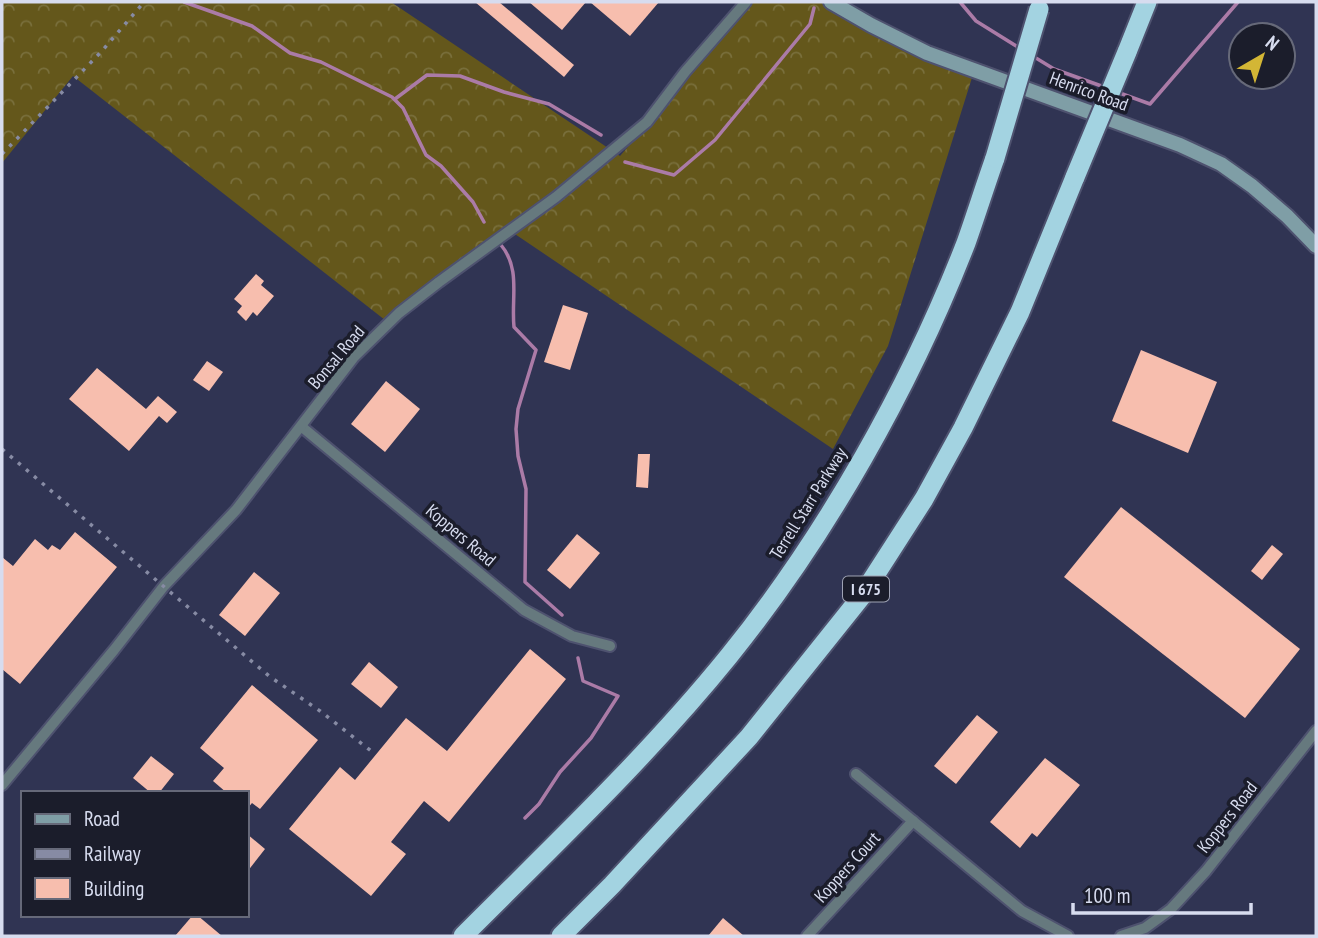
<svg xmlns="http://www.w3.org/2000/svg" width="1318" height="938" viewBox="0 0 1318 938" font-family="'PT Sans Narrow',sans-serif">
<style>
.forest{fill:url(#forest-crowns)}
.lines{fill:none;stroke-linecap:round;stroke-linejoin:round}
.stream{stroke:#ab7ba7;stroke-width:3.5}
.building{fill:#f7beae}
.street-casing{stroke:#4e526f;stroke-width:14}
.secondary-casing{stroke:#4e526f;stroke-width:18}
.highway-casing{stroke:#4e526f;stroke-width:23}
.street{stroke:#66797e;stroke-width:10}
.secondary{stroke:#7f9ea6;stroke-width:14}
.highway{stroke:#a3d3e1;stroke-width:19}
.rail{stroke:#878ba4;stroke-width:3.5;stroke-dasharray:3.5 7;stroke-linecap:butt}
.highway-bridge-casing{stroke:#4e526f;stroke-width:23;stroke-linecap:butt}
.highway-bridge{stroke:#a3d3e1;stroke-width:19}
.labels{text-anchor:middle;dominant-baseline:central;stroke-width:7;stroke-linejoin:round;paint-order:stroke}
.shield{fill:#1b1d2b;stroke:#9fa3b4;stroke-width:2}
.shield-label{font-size:16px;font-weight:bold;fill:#d7dcef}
.street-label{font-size:18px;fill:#d7dcef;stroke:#1b1d2b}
</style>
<defs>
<pattern id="forest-crowns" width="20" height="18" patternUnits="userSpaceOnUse" patternTransform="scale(1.75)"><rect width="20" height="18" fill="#64571b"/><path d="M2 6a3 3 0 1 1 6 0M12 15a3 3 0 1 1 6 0" fill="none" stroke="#796f3c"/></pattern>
</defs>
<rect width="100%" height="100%" fill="#303453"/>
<path class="forest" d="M2,2H391L620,156L752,2H830L975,68L888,346L833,449L509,230L385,320L73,76L2,163Z"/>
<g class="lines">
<g class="stream">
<path d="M184,2L252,26L290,53L321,62L392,97L403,108L426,155L441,166L473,202L484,222"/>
<path d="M960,2L976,21L1021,49"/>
<path d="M1031,55L1054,69L1107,88"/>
<path d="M1117,92L1150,104L1238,2"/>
<path d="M395,99L427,75L460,76L504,92L549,104L601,135"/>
<path d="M625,162L674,175L715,140L810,24L814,8"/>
<path d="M501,245C521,269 511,298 514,327L536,350L518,409L516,429L518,456L526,489L525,582L562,615"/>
<path d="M525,818L539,804L560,772L591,738L618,696L583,681L578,658"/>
</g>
</g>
<g class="building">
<path d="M475,2H499L574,65L564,77Z"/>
<path d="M529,2H586L562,30Z"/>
<path d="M590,2H659L630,36Z"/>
<path d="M256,274L264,281L261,285L274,296L257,316L253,312L246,321L237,312L242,306L234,299Z"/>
<path d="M563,305L588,313L570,370L544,362Z"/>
<path d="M1141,350L1217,382L1188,453L1112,421Z"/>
<path d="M207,361L223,372L209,391L193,380Z"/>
<path d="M97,368L146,409L158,396L177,412L167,423L159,416L129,451L69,399Z"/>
<path d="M386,381L420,409L385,452L351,424Z"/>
<path d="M638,454H650L648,488L636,487Z"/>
<path d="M1121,507L1300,649L1245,718L1064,577Z"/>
<path d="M75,532L117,567L20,684L2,669V557L13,566L35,539L48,550L52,545L60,550Z"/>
<path d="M577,534L600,553L570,589L547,570Z"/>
<path d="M1272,545L1283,554L1262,580L1251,571Z"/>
<path d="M254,572L280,593L245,636L219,615Z"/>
<path d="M530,649L566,679L449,822L424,801L391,842L406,854L371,896L289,829L340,767L355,780L406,718L447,751Z"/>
<path d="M369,662L398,687L381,708L351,684Z"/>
<path d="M252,685L318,740L260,809L252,803L247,809V793H227L213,781L224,768L200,748Z"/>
<path d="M977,715L998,732L956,784L934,766Z"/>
<path d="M151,756L174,774L159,793H151L133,778Z"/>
<path d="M1045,758L1080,785L1037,837L1032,833L1020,848L990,822Z"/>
<path d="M247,834L265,849L247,872Z"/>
<path d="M193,915H197L222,936H175Z"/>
<path d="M723,918L744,936H708Z"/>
</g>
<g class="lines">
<g class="street-casing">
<g id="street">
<path d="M302,427L524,610L572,636L610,646"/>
<path d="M856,774L1022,911L1068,936"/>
<path d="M2,785L114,650L164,586L236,510L354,357L399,313L439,282L556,197L647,122L685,72L746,2"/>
<path d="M807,936L913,821"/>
<path d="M1121,936L1145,928L1171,909L1206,871L1316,731"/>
</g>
</g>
<g class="secondary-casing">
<path id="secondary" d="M831,2L871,25L927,53L1180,145L1221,164L1252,186L1287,216L1316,246"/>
</g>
<g class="highway-casing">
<g id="highway">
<path d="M1127,52L1147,2"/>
<path d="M463,936C554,845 648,756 729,656C826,536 910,387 966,243C976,215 985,186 995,158"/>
<path d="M561,936L612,885L749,737L861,597L924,499L963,428L1020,312L1075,177"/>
</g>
</g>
<use href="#street" class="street"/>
<use href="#secondary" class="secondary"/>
<use href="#highway" class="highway"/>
<g class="rail">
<path d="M2,154L102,51L144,2"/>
<path d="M2,449L269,676L320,711L375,754"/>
</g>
<g class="highway-bridge-casing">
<g id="highway-bridge">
<path d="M995,158L1039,9"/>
<path d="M1075,177L1127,52"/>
</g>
</g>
<use href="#highway-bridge" class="highway-bridge"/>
</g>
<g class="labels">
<rect class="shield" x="843" y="576.5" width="46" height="25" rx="5"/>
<g class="shield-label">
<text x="866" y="589">I 675</text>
</g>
<g class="street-label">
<text transform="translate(1089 91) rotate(20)">Henrico Road</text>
<text transform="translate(336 357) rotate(-50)">Bonsal Road</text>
<text transform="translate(808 503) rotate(-58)">Terrell Starr Parkway</text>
<text transform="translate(461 535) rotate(40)">Koppers Road</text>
<text transform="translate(1227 817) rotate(-52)">Koppers Road</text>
<text transform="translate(847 867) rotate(-48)">Koppers Court</text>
</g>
</g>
<rect width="1318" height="938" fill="none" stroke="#d7dcef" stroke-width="7"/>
<rect x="21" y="791" width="228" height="126" fill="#1b1d2b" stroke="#666979" stroke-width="2"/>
<rect x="35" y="814" width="35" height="10" fill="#7f9ea6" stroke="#666979" stroke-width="2"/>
<text x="84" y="826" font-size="21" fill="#d7dcef">Road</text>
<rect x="35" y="849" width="35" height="10" fill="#878ba4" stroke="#666979" stroke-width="2"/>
<text x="84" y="861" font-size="21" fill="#d7dcef">Railway</text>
<rect x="35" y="878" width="35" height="21" fill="#f7beae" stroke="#666979" stroke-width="2"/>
<text x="84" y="896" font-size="21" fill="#d7dcef">Building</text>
<g transform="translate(1262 56) rotate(39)"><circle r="33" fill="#1b1d2b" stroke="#666979" stroke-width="2"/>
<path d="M0-5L12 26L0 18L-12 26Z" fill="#d3b635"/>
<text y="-10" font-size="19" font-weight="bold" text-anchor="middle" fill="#d7dcef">N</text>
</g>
<path d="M1073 903v10h178v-10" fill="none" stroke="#d7dcef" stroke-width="3.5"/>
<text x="1084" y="903" font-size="21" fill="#d7dcef" stroke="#1b1d2b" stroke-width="5" paint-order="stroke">100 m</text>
</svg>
